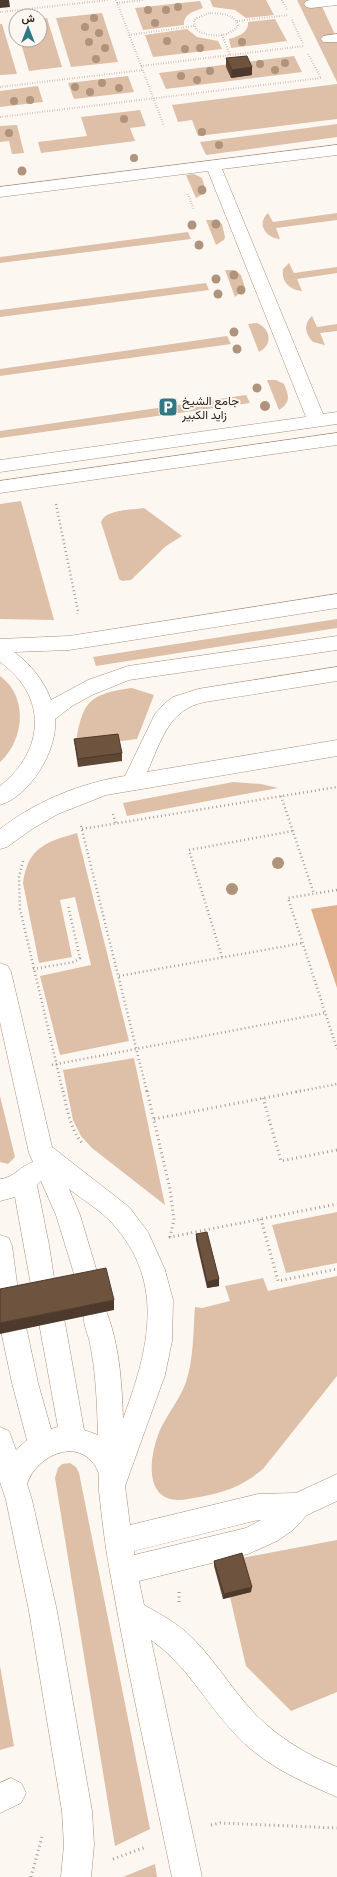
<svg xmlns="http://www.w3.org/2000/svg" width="337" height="1877" viewBox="0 0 337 1877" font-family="Cabin,Vazirmatn,sans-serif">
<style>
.green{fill:#debfa8}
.water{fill:#e0af8b}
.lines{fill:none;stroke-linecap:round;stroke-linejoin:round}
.minor-casing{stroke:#ac8e78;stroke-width:1}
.path-far2{stroke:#a69d96;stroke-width:2;stroke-dasharray:0.5 2;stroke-linecap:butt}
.path-far1{stroke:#a69d96;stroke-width:2.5;stroke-dasharray:1 3;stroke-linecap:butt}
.path{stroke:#a69d96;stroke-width:3;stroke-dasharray:1 3.5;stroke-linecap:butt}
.minor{fill:#fff;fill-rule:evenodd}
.tree{fill:#af937b}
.wall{fill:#5f4736}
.shaded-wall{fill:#4d3a2c}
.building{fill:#6e533f;stroke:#4d3a2c}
.labels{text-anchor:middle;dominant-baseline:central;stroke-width:4;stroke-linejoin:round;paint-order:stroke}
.far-poi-label{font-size:12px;fill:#2f231a;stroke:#fdf7f2;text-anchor:start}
</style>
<rect width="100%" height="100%" fill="#fdf7f2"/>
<g class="green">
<path d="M210,0H266L274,15L246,18L235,10L213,7Z"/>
<path d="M297,0H319L337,39V82Z"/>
<path d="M200,1L203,8C195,11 183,14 184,25L143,30L135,8Z"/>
<path d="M102,13L118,62L71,67L56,18Z"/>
<path d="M47,18L62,67L29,71L20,40H40V19Z"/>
<path d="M275,19L287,41L231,48L229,39C237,37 249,33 248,22Z"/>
<path d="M0,24H2L17,74L0,75Z"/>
<path d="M187,29L197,37L218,41L222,49L153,57L145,35Z"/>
<path d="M294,56L302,72L166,89L159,73Z"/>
<path d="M128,76L134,92L74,99L68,83Z"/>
<path d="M337,84V119L198,136L192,120L178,122L172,105Z"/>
<path d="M38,86L43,102L0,107V91Z"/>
<path d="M140,110L146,126L130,128L135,141L41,153L38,142L87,136L81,117Z"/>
<path d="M337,124V137L206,155L200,142Z"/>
<path d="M17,125L24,153L12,154L9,141L0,142V126Z"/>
<path d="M194,174L202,178L205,188L203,194L196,198L186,175Z"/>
<path d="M268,213L273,222L337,213V220L276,228L280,239C266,238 256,224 268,213Z"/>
<path d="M206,220H214L222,224L225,237L224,240L216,245Z"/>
<path d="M188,232L191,239L0,263V257Z"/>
<path d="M289,263L294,273L337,267V273L297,279L302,291C290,290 281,282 283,269Z"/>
<path d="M225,270H233L241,275L245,288L235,297Z"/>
<path d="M206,283L209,290L0,317V310Z"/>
<path d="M312,316L317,327L337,324V331L320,333L325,345L313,342C305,334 303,324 312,316Z"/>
<path d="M257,323C271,329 273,345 259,352L248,324Z"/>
<path d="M227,336L231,344L0,376V369Z"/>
<path d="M267,380H276L284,384C289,396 291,402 279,410Z"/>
<path d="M246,395L250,403L0,438V431Z"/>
<path d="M21,501L54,620L0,619V504Z"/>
<path d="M144,508L182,536L166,546L131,580L122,581L119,579L101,522C106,509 132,510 144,508Z"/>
<path d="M337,619V628L96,666L93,657Z"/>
<path d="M0,676C4,679 8,683 11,687C27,710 20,744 0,762Z"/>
<path d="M132,688L154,695L137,739L75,747C82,704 86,694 132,688Z"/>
<path d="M233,782L261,784L278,788L127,816L123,803Z"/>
<path d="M77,833L129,1041L60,1055L40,976L91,965L75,897L60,900L72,957L39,963L23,883C28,847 46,842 77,833Z"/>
<path d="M134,1058L165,1205L92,1148L81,1136L73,1120L63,1070Z"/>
<path d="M0,1096L15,1157L8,1164L0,1162Z"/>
<path d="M337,1212V1263L286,1273L272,1225Z"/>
<path d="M337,1276V1376L263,1469C237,1490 221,1493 188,1499C143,1507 148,1459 160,1430C168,1413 180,1399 186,1382C194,1358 193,1331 195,1307L202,1308L230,1301L225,1286L263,1278L268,1291Z"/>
<path d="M70,1463L76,1467L79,1473L150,1829L115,1846L55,1478L58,1468L62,1464Z"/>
<path d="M337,1540V1692L291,1711L246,1666L230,1597L242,1558Z"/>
<path d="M0,1666L14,1746L0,1750Z"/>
<path d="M155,1864L157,1877H123Z"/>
</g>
<path class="water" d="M337,905V988L311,909Z"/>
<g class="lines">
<g class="minor-casing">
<g id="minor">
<path d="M310,0H337V5L311,8L306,7L304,4L306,1Z"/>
<path d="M337,34V42H323L321,39L323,36Z"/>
<path d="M337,145V155L222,169L323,414L337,412V424L0,472V460L306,417L208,171L0,197V187Z"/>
<path d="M337,433V445L0,493V481Z"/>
<path d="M337,594V608L69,650L14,652C31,664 44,681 51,700L88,680L128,666L337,636V650L129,680L92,695L72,706L55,719C58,750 30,796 0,805V786C45,751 48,696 0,662V639L69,636Z"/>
<path d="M337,667V681L205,702C168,709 161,742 147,772L337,740V756L106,795L58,814L32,829L7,847L0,849V829C36,801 81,783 125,776L155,714L164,704L173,697L198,689Z"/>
<path d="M0,963L8,966L11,972L52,1147L129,1207L148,1232L165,1270L173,1300L172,1341L165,1375L125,1486L130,1525L258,1494L296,1493L337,1474V1501L307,1515L293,1530L277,1541L248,1554L139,1581L144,1605C158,1613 173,1621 185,1631C213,1656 230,1688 256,1715C279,1738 307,1755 337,1767V1797C300,1781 262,1764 234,1733C206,1703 186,1664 151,1640L202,1877H172C151,1776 128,1674 110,1572C105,1546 102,1518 99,1491C98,1485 100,1476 98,1471C81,1435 37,1454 27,1484L32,1500L57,1611L92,1811L94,1845L91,1877H61L64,1845L62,1811L29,1611L6,1500L0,1482V1427L9,1431L16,1450L27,1440L12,1383L1,1331L5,1323L14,1319L23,1323L27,1331L38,1383L51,1429L58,1427L39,1323L43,1315L52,1311L61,1315L65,1323L84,1430L98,1435C97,1403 96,1370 89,1339C85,1326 81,1318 86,1306L95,1302L104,1306C119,1340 122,1382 123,1419C148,1351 167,1283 112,1223C100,1210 83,1200 69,1189L80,1215L100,1282L97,1290L88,1293L79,1290L56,1215L41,1181L37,1185L49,1245L56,1291L53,1299L44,1302L35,1299L32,1291L15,1197L0,1201V1179C14,1178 20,1166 33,1162L29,1153L0,1022ZM258,1520H261L246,1528L134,1555V1551Z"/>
<path d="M0,1235L9,1238L12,1246L19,1298L16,1306L7,1309L0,1307Z"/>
<path d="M11,1778L21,1783L26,1793L21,1803L0,1813V1783Z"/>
</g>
</g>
<g class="path-far2">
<path d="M116,0L164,126"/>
<path d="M282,0L287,10"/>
<path d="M117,3L144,0"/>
<path d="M0,12L108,0"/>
<path d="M210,13C221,14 235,13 238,26C226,39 210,37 196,30L194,21L197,18Z"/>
<path d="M292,20L303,44"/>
<path d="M237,21L289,15"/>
<path d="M129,35L194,26"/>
<path d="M222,35L230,55"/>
<path d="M141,66L304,46"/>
<path d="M0,87L143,70"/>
<path d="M0,117L321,78L308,54"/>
<path d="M188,194L194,210"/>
</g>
<g class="path-far1">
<path d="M56,504L78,611L77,614"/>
<path d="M281,796L314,894"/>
<path d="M113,814L116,824"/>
<path d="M81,826L147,1092"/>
<path d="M82,829L337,787"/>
<path d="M23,861L19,877L20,909L63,1092"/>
<path d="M337,890L288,898L337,1049"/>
<path d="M222,957L189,850L293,831"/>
<path d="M33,969L74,962L80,958L68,905"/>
<path d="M119,976L303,943"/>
<path d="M52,1065L325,1013"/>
<path d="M296,1092L337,1084"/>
</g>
<g class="path">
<path d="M63,1091C67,1109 70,1129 83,1144"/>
<path d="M147,1091L170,1189L174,1220L170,1237L337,1204"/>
<path d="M263,1098L281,1161L337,1150"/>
<path d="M154,1119L301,1091"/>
<path d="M261,1219L278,1281L337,1269"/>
<path d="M179,1592V1603"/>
<path d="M211,1825L220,1823L337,1828"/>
<path d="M113,1859L146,1847"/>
<path d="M31,1877L42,1837"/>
</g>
<use href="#minor" class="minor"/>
</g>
<g class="tree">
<circle cx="178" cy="7" r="4"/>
<circle cx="148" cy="10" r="4"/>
<circle cx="166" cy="10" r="4"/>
<circle cx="94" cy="18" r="4"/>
<circle cx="155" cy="23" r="4"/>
<circle cx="85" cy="27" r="4"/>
<circle cx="99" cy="33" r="4"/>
<circle cx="167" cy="41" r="4"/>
<circle cx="89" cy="42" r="4"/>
<circle cx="242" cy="42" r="4"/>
<circle cx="105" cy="48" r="4"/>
<circle cx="200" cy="48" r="4"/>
<circle cx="185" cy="49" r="4"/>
<circle cx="96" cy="59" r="4"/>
<circle cx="285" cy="63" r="4"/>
<circle cx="260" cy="64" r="4"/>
<circle cx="275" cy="70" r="4"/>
<circle cx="210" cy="71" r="4"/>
<circle cx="181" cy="76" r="4"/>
<circle cx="197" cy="80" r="4"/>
<circle cx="102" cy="83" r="4"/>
<circle cx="75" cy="87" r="4"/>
<circle cx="119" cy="88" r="4"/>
<circle cx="90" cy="92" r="4"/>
<circle cx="30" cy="100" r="4"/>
<circle cx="14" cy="101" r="4"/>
<circle cx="124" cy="119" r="4"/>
<circle cx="202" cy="132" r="4"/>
<circle cx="9" cy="133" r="4"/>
<circle cx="219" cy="145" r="4"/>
<circle cx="134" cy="158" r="4"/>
<circle cx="22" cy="171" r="4.5"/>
<circle cx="202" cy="190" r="4.5"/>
<circle cx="216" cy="224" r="4.5"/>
<circle cx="192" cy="225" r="4.5"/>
<circle cx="199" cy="245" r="4.5"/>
<circle cx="234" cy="275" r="4.5"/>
<circle cx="216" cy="279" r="4.5"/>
<circle cx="241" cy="290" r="4.5"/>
<circle cx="218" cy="294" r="4.5"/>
<circle cx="234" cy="332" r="4.5"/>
<circle cx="237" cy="349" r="4.5"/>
<circle cx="257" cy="388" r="4.5"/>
<circle cx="265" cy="406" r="5"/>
<circle cx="278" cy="863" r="6"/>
<circle cx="232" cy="889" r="6"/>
</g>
<g class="wall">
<path d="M226,58L252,67V75L231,78L226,67Z"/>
<path d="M74,739L122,753V761L78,767L75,747Z"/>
<path d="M196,1234L219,1279V1286L207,1288L196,1240Z"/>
<path d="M214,1561L251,1592L223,1599L214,1566Z"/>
</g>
<g class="shaded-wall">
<path d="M0,0H9L10,7L0,8Z"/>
<path d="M252,67V75L231,78L232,70Z"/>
<path d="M219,1279V1286L207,1288V1282Z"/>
<path d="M114,1300V1310L0,1334V1323Z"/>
<path d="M252,1587L251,1592L223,1599L224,1594Z"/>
</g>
<g class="building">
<path d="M247,56L252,67L232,70L226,58Z"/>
<path d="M118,734L122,753L78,759L74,739Z"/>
<path d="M207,1232L219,1279L207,1282L196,1234Z"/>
<path d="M106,1268L114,1300L0,1323V1289Z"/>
<path d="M242,1553L252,1587L224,1594L214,1561Z"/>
</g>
<defs>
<g id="parking-square" transform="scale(1)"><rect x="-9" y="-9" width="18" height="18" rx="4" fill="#307882" stroke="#fdf7f2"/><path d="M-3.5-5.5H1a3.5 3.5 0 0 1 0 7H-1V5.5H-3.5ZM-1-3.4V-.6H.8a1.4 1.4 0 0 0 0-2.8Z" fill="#fff"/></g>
</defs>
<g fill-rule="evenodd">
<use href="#parking-square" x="168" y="407"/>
</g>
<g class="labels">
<g class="far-poi-label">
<text x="182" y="400">جامع الشيخ<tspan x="182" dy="14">زايد الكبير</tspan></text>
</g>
</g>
<g transform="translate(28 28)"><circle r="19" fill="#fdf7f2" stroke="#aba29c"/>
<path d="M0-3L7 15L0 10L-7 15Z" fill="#307882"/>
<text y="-6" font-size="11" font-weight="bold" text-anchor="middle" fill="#2f231a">ش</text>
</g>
</svg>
